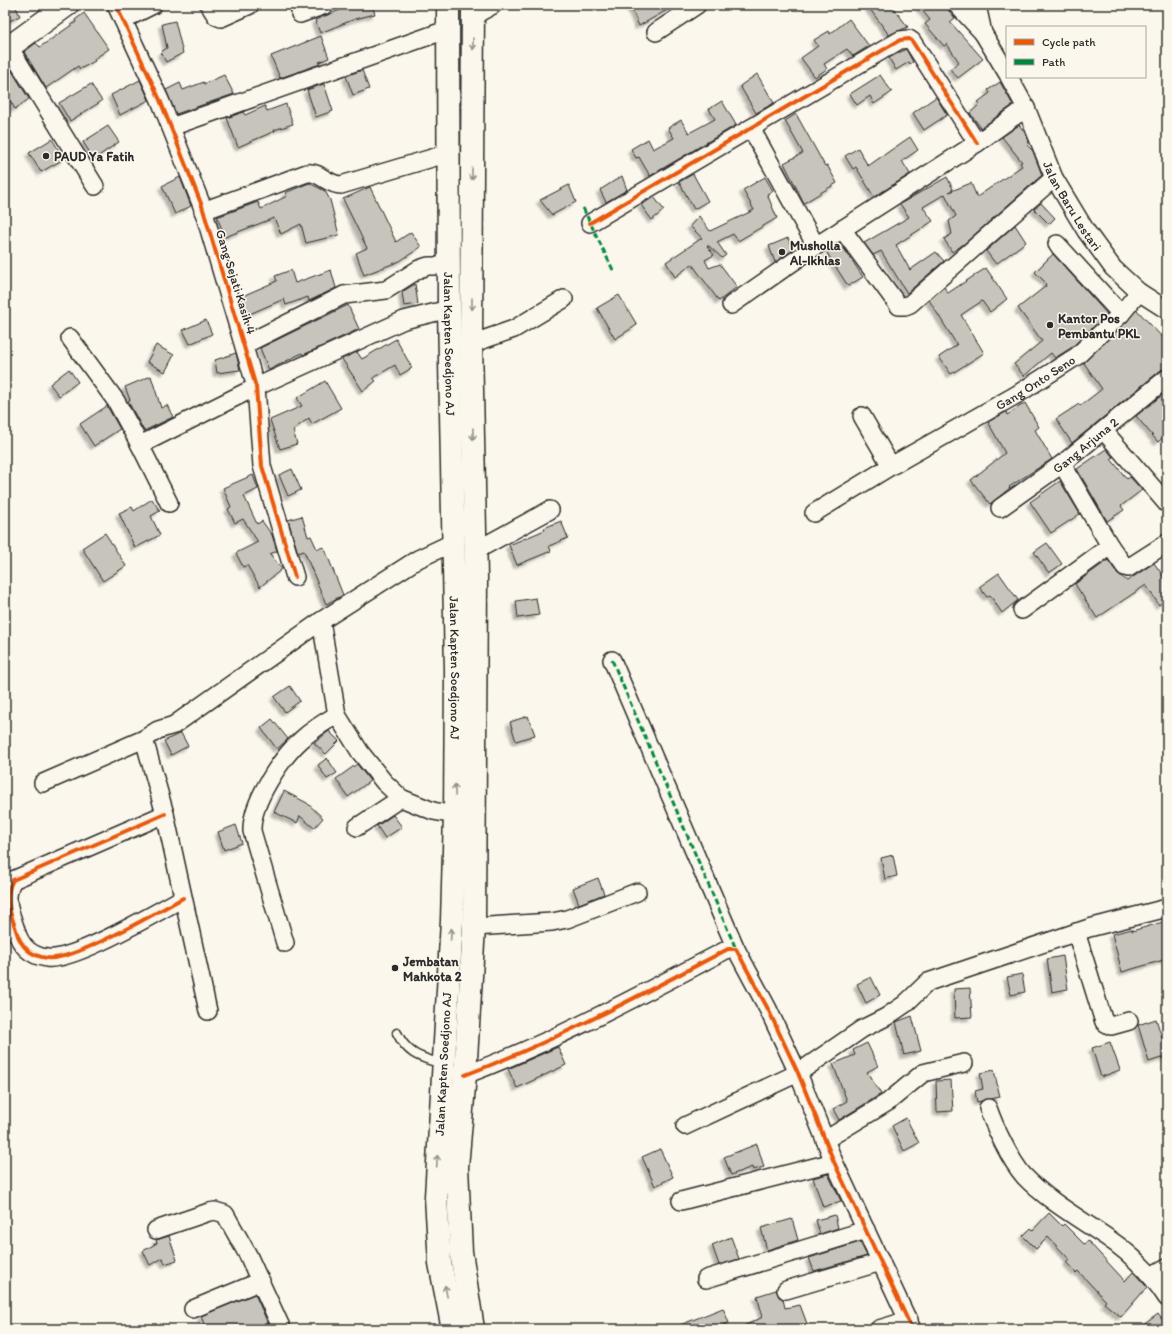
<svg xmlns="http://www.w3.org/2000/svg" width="1172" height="1334" viewBox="0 0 1172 1334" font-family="Itim,sans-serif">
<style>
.building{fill:#c7c4bc;stroke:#2b2b2b;filter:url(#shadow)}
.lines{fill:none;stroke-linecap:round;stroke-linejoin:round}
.service-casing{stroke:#2b2b2b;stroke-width:11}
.minor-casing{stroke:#2b2b2b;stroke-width:20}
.secondary-casing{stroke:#2b2b2b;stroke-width:25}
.service{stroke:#fbf7ec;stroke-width:8}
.minor{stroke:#fbf7ec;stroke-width:17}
.secondary{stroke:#fbf7ec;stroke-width:22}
.quiet{stroke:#00873e;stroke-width:3;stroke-dasharray:6 3;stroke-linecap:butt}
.cycleway-casing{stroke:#fbf7ec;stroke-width:6}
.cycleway{stroke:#e8590c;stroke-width:4}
.oneway{stroke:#93918c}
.poi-dot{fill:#2b2b2b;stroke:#fbf7ec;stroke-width:1.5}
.labels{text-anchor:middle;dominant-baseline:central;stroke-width:3;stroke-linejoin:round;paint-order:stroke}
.poi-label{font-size:13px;font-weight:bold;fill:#2b2b2b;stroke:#fbf7ec;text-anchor:start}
.street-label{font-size:13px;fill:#2b2b2b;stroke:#fbf7ec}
</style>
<defs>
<filter id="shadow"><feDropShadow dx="-3.5" dy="3.5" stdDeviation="1" flood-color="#0004"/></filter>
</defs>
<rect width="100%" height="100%" fill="#fbf7ec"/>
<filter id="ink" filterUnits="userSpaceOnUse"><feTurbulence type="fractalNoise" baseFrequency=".025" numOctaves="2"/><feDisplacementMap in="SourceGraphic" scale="8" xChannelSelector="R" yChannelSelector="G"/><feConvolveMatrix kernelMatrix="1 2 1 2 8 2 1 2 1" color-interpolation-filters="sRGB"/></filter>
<g filter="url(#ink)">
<g class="building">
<path d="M5,5H15L20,16L5,23Z"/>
<path d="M345,5H372L375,14L355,19L320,33L315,20L345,8Z"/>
<path d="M630,5H676L639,26Z"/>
<path d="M867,5H891L908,27L889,35Z"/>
<path d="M918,5H947L949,11L955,18L950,22L983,59L958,78L950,69L959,62L947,44L944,46L925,24L930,20Z"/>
<path d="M84,13L109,49L94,59L95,61L80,69L78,66L46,88L24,52L36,43L40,47L76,22L75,20Z"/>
<path d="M849,19L869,46L853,56L847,49L824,64L827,69L815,77L801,58L818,46L814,40L829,31L830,34Z"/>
<path d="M175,21L183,53L166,62L161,52L167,48L162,24Z"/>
<path d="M321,36L329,58L319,62L320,64L280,78L271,56Z"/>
<path d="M906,49L913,62L910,64L909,62L896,70L889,58Z"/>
<path d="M7,63L29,99L15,109L5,92V65Z"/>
<path d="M362,70L369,89L353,95L346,76Z"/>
<path d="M757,74L774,103L756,113L740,86Z"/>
<path d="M224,75L234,94L176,114L166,90L180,83L183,90L204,82V84Z"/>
<path d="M880,75L892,92L874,104L870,96L857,105L850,94Z"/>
<path d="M140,80L149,100L120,115L111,95Z"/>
<path d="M1000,82L1013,105L981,128L970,113L980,104L978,102L990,93L988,90Z"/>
<path d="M91,84L102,101L70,121L59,103Z"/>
<path d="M324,84L333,111L316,117L307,90Z"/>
<path d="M936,97L947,115L924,130L913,113Z"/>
<path d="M722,101L736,125L650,176L639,157L636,158L631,149L648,139L653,149L674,138L668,128L681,120L689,133L715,119L709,109Z"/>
<path d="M286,104L293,124L274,130L275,131L238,147L227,118L243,112L245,115L265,106L267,111Z"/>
<path d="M796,114L825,166L827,165L837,183L804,203L784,163L803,153L785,121Z"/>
<path d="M1019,125L1024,131L1029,142L1027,145L1033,151L1042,175L964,244L952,252L944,239L952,234L949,221L956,216L945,194L923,207L933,221L896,245L910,270L936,252L944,261L907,293L881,251L873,255L864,243L909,217L900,204L947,177L953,189L949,192L971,183L977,197L1022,166L1020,163L1022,162L1002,137Z"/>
<path d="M108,126L119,142L94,159L83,142Z"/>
<path d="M910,137L918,150L902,161L910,174L874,197L856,167L853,169L845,156L858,148L868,166Z"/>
<path d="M52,139L64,159L41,172L29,153Z"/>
<path d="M693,174L708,201L694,209L679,182Z"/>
<path d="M622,176L627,190L606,202L600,190Z"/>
<path d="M180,177L191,206L175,214L162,186Z"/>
<path d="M765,177L773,191L767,194L777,218L738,241L733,234L717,242L726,255L722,258L709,246H707L714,255L705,260L709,268L720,264L737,287L719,301L692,264L675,277L666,262L702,238L690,226L699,216L710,231L754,210L743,190Z"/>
<path d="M309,183L325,191L330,200L339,235L306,243L301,224L281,234L274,218L225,237L217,217L258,202L261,209L287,196L285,193Z"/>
<path d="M569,185L576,202L552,215L540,200Z"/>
<path d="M370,187L396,242L411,232L421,247L400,261L364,275L356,253L367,248L343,199Z"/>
<path d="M654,197L664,210L652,220L641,205Z"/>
<path d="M1041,203L1055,218L1049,224L1034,209Z"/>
<path d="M1015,225L1026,242L996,264L986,251Z"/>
<path d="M788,238L793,250L775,262L769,246Z"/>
<path d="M841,244L863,277L848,286L827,253Z"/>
<path d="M1053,254L1107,314L1071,348L1055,358L1051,353L1024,376L1014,364L1042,341L1018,308L1046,286L1045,284L1046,283L1035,272Z"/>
<path d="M986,268L1007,299L990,312L982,301L961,315L984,353L951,374L939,357L957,345L929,300L944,287L948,293Z"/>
<path d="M291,270L295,283L331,270L336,288L309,301L308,297L286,305L284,299L245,316L240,297L277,281L275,276Z"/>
<path d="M415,284L418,304L404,306L402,292Z"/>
<path d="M619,295L637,325L615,339L597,308Z"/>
<path d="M348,305L359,329L303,355L302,353L269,370L260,348Z"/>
<path d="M1137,310L1162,337L1167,333V368L1161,370L1072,443L1056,419L1079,404L1080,406L1102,389L1084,363Z"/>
<path d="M206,320L212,334L190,344L183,330Z"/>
<path d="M396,339L412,368L400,375L395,365L373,378L376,381L363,391L342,359L357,352L362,359Z"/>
<path d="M156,345L174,355L165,372L147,362Z"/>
<path d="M236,353L240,370L217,373L215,360Z"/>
<path d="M69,369L78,382L59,396L50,384Z"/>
<path d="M151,376L161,408L167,405L173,417L144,431L130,405L128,401L130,400L125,387Z"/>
<path d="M325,381L341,408L312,424L309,418L293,430L297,444L280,449L270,420L302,406L297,398Z"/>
<path d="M1167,391V434L1158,442L1136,416Z"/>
<path d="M1025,403L1039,427L1035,430L1052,459L1009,487L1010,488L990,504L971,480L1005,453L988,422L1006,412L1007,415Z"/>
<path d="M107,406L120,429L94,446L80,424Z"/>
<path d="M1106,449L1113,457L1111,459L1127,479L1130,477L1142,490L1121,506L1124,510L1107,521L1077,469Z"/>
<path d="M292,469L301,490L288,496L279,475Z"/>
<path d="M253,475L258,489L244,496L257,524L262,521L272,535L277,551L270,554L282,569L260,587L247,565L243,567L236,553L258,542L243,519L235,523L228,509L231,507L223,488Z"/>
<path d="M1060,481L1080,514L1051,533L1030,502Z"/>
<path d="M152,499L160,511L151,516L160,535L135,548L119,513L132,507L134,511Z"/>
<path d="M302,516L308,537L311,536L317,549L324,547L343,595L326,604L304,551L298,553L288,520Z"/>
<path d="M561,521L568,538L549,546L551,551L517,565L509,545L545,530L544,528Z"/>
<path d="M105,533L126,566L103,581L82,548Z"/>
<path d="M1047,543L1062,564L1049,573L1034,552Z"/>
<path d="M1108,560L1117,573L1127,581L1154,563L1167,581V599L1159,605L1146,585L1097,618L1075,584Z"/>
<path d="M999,573L1018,600L1002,613L990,595L987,597L979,587Z"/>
<path d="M536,598L539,615L518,618L516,601Z"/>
<path d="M290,686L300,701L285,712L274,697Z"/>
<path d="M528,716L535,735L516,741L510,722Z"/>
<path d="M272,719L288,739L277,749L261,728Z"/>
<path d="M329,731L339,741L326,754L314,743Z"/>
<path d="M181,733L188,746L171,755L164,741Z"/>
<path d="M327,758L337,773L327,779L318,765Z"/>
<path d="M357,764L370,781L348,797L336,779Z"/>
<path d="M284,791L307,803L323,818L314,828L300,816L297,823L274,812Z"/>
<path d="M393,815L402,827L385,838L377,826Z"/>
<path d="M236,825L242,843L224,850L218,832Z"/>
<path d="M893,855L897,876L885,879L881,858Z"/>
<path d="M598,878L604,894L579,904L573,888Z"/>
<path d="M1163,922L1167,934V959L1122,972L1112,934L1132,929V931Z"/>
<path d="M1063,956L1068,989L1052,992L1047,959Z"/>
<path d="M1022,974L1025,992L1011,995L1007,977Z"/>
<path d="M871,977L880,995L866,1003L857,984Z"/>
<path d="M970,988L972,1017L955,1018L954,989Z"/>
<path d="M912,1016L921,1051L904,1055L896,1022Z"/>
<path d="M1156,1019L1164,1044L1167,1043V1056L1149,1062L1138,1025Z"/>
<path d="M1110,1042L1120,1070L1101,1077L1092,1048Z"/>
<path d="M867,1043L878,1066L867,1072L881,1094L839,1120L833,1109L847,1101L833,1064L855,1055L853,1050Z"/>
<path d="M558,1047L566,1065L517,1088L508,1069Z"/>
<path d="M994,1070L1000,1097L977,1102L975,1091L983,1089L980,1073Z"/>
<path d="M951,1080L953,1111L937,1112L936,1081Z"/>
<path d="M906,1118L919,1143L904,1151L892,1126Z"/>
<path d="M757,1144L764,1167L753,1170L752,1167L731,1175L724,1157Z"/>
<path d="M660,1149L673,1177L655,1186L642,1157Z"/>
<path d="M828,1174L841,1201L823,1207L813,1178Z"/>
<path d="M1049,1213L1062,1226L1064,1224L1084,1244L1088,1241L1125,1281L1133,1272L1147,1287L1121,1317L1104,1303L1106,1301L1078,1271L1076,1273L1066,1262L1069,1259L1048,1237L1036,1249L1023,1236L1031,1228L1033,1230Z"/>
<path d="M835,1215L838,1228L820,1234L816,1220Z"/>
<path d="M792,1219L798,1240L767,1250L761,1228Z"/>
<path d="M169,1236L177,1260L165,1264L163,1258L150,1265L143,1251L157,1243L156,1240Z"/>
<path d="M731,1237L739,1259L719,1265L712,1245Z"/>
<path d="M860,1242L867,1256L814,1271L809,1258Z"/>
<path d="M776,1290L779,1297L783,1299L785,1308L800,1305L809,1329H737L763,1317L757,1296Z"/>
<path d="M255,1294L269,1326L262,1329H206L201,1316Z"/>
<path d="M723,1308L729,1323L712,1329H670Z"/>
<path d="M1158,1314L1167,1326V1329H1138Z"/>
</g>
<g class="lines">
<g class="service-casing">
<path id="service" d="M397,1033C408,1055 420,1057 442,1064"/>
</g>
<g class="minor-casing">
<g id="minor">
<path d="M116,5L160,100L202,206L256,387L262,466L295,577"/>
<path d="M209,5L216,16L221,18L250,5"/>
<path d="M957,5L983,33"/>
<path d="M977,5L983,33L1007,73"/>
<path d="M300,14L325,5"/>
<path d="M473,16L493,5"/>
<path d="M123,20L153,5"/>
<path d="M656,32L697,5"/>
<path d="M9,47L95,186"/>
<path id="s1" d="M1009,77L1026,108L1054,178L1086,231L1113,268L1139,292L1167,310"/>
<path d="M171,127L449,29"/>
<path d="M751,128L816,246"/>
<path d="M203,211L307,173C319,171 328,185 341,185L449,153"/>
<path d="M590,223L900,40L909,39L912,41L977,143"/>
<path d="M842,229L895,301L899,306H905L910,304L1054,178"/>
<path d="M1057,244L1121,314"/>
<path d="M731,305L816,246L977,143L1026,108"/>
<path d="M70,338L116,401L140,445L169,503"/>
<path d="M471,344L514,329L564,299"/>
<path d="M244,345L344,295L386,290L419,269L428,266H449"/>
<path d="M862,416L891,466"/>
<path d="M1104,431L1167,504"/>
<path d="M140,445L256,387L404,320L449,309"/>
<path id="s2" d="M1000,508L1062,464L1167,378"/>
<path id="s3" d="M814,513L891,466L1016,395L1077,356L1121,314L1139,292"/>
<path d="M1110,546L1125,567L1128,568L1167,543"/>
<path d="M475,551L550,510"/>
<path d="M1022,610L1110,546L1062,464"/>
<path d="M321,621L337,715L360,752L384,782L401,798L433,811L455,815"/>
<path d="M612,660L736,949"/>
<path d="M144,739L165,814L208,1011"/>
<path d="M43,783L144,739L158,730L174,725L321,621L418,559L452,543"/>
<path d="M165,814L13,880C3,897 10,912 16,930C20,945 30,956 47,958C73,962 157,912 183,898"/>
<path d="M357,827L401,798"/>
<path d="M474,927L552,922L567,919L637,892"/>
<path d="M1076,932L1104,1022L1111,1026L1129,1021"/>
<path d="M285,943L252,831C251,803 281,758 301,740C312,730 324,722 337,715"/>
<path d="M465,1075C556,1041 642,994 728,949H736L768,1009L798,1073L834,1162L912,1329"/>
<path d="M988,1108C995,1128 1010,1160 1024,1176C1047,1200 1077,1217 1105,1236C1129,1252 1151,1273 1167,1298"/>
<path d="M685,1126L798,1073L862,1029L886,1017L905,1004L928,982L1089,928L1167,908"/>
<path d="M825,1140L888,1102L923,1073L964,1063"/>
<path d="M681,1201L834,1162"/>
<path d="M156,1230L209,1212L215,1211L225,1214L248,1255L282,1329"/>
<path d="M1151,1276L1167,1267"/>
<path d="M706,1279L866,1230"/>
<path d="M786,1290L881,1262"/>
<path d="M193,1309L261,1281"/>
<path d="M879,1329L909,1320"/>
</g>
</g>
<g class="secondary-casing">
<g id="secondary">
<path id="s4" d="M448,5L449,309L456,671L455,815L452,921L436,1197L440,1263L453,1329"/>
<path d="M473,5L471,344L476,578L474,927L465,1075L457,1167L461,1252L473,1329"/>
<path d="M5,50L67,5"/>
</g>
</g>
<use href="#service" class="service"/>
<use href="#minor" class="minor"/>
<use href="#secondary" class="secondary"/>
<g class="quiet">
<path d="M583,208L614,272"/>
<path d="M612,660L736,949"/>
</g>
<g class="cycleway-casing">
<g id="cycleway">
<path d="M116,5L160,100L202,206L256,387L262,466L295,577"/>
<path d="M590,223L900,40L909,39L912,41L977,143"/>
<path d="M165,814L13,880C3,897 10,912 16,930C20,945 30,956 47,958C73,962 157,912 183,898"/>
<path d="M465,1075C556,1041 642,994 728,949H736L768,1009L798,1073L834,1162L912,1329"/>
</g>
</g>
<use href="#cycleway" class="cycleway"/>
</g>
<defs><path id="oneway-shaft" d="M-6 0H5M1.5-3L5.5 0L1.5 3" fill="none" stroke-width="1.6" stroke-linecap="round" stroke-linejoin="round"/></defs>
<g class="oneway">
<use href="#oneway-shaft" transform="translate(473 44) rotate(90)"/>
<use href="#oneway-shaft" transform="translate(472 174) rotate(90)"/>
<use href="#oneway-shaft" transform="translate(472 304) rotate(90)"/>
<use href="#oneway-shaft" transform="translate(473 434) rotate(89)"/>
<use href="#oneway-shaft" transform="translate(455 790) rotate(-91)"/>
<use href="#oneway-shaft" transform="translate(451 934) rotate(-86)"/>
<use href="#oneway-shaft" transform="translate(437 1161) rotate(-87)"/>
<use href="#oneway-shaft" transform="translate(446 1291) rotate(-101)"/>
</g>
</g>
<g class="poi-dot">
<circle cx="46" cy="156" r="4"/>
<circle cx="782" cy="252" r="4"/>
<circle cx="1050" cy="325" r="4"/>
<circle cx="395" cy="968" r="4"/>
</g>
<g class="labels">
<g class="poi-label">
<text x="54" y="156">PAUD Ya Fatih</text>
<text x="790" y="245">Musholla<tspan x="790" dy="15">Al-Ikhlas</tspan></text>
<text x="1058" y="318">Kantor Pos<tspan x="1058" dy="15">Pembantu PKL</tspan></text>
<text x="403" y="961">Jembatan<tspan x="403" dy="15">Mahkota 2</tspan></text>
</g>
<g class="street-label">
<text stroke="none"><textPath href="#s1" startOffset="144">Jalan Baru Lestari</textPath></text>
<text transform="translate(236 282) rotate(73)">Gang Sejati Kasih 4</text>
<text stroke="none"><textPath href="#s4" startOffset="339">Jalan Kapten Soedjono AJ</textPath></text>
<text stroke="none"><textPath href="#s3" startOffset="257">Gang Onto Seno</textPath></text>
<text stroke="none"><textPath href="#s2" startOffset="106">Gang Arjuna 2</textPath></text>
<text stroke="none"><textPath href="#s4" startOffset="663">Jalan Kapten Soedjono AJ</textPath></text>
<text transform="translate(443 1064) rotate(-87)">Jalan Kapten Soedjono AJ</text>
</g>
</g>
<rect width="1172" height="1334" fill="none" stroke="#fbf7ec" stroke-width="20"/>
<rect x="10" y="10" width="1152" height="1314" fill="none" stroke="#2b2b2b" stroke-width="1.5" filter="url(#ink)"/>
<rect x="1006" y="26" width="140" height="52" fill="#fbf7ec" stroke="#a8a59f"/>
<rect x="1014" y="39" width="20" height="6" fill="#e8590c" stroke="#a8a59f"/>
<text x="1042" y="46" font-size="12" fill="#2b2b2b">Cycle path</text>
<rect x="1014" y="59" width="20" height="6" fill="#00873e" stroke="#a8a59f"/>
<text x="1042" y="66" font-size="12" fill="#2b2b2b">Path</text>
</svg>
